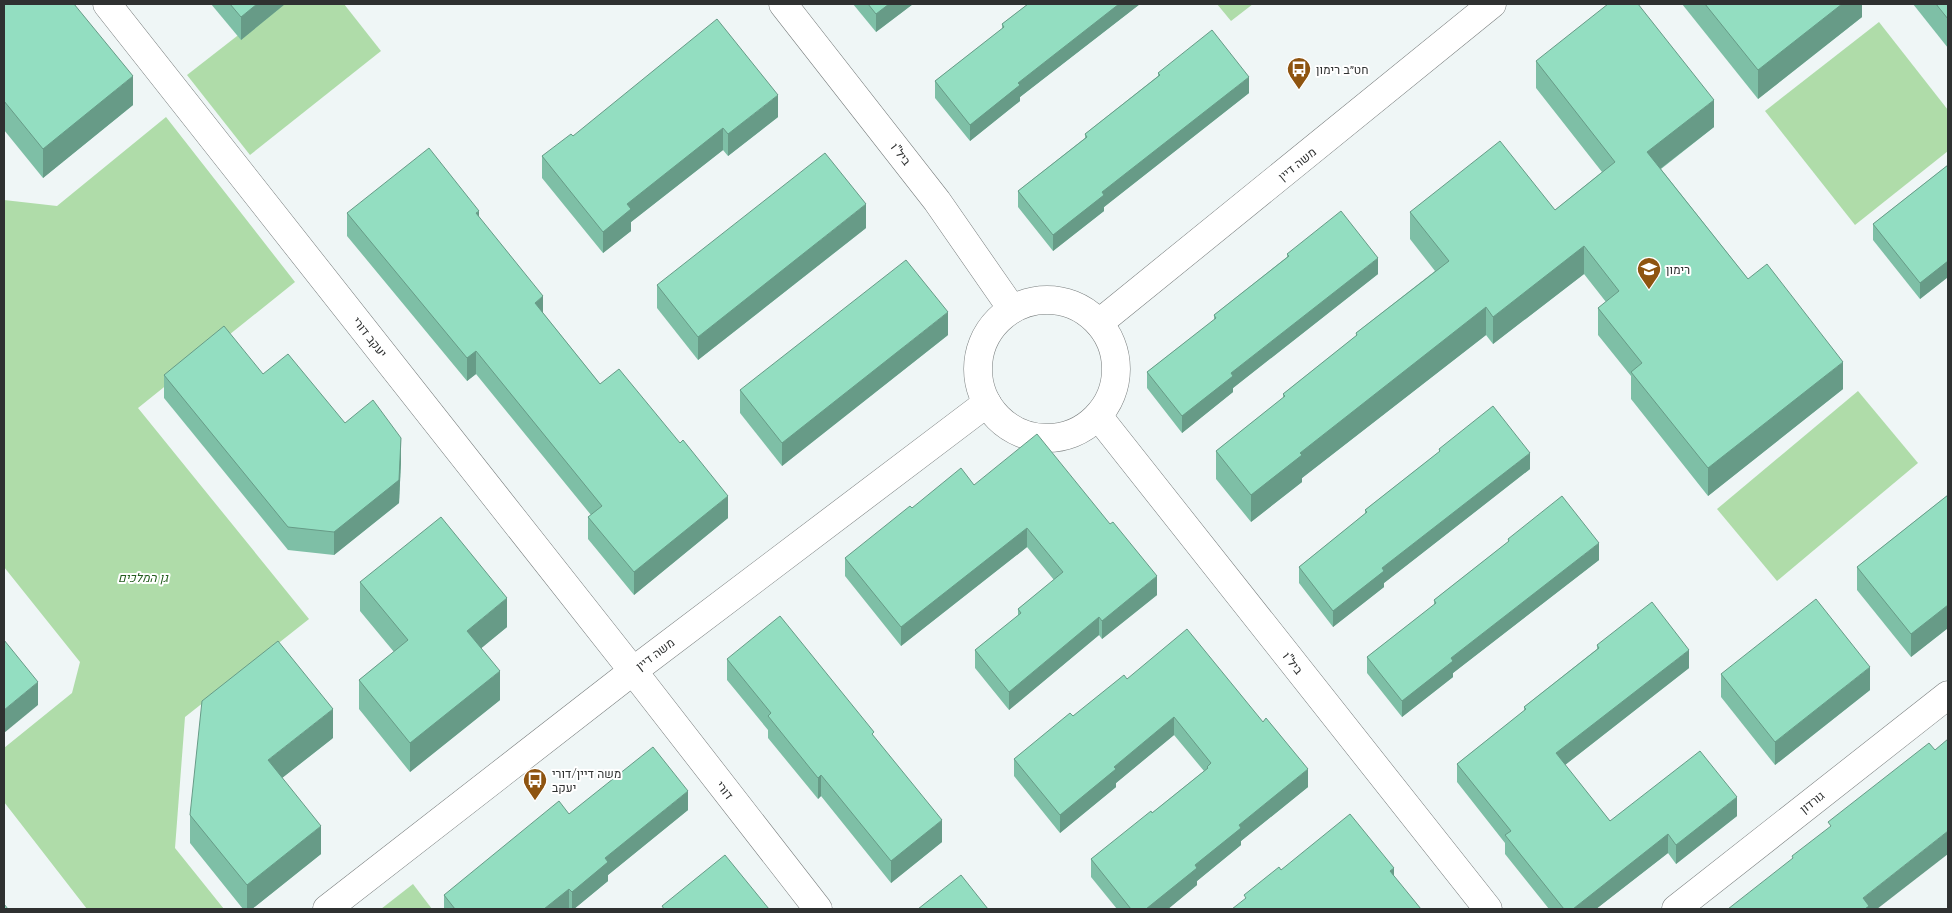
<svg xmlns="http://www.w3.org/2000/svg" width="1952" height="913" viewBox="0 0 1952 913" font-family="'Libre Baskerville',Heebo,serif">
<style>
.green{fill:#afdca9}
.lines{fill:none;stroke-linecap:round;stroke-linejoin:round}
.minor-casing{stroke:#797e7e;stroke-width:29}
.minor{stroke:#fff;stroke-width:28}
.wall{fill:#7ebfa6}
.shaded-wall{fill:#679b87}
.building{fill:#93dec1;stroke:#679b87}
.labels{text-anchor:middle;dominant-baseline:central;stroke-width:4;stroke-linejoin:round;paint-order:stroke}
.poi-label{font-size:12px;fill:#2f3131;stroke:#fff;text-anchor:start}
.street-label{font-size:12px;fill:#2f3131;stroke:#fff}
.park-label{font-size:12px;font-style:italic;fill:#225d1d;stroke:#fff}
</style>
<rect width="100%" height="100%" fill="#eff6f6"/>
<g class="green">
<polygon points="278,4 344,4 381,51 250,155 187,75"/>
<polygon points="1217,4 1253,4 1231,21"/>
<polygon points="1879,22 1948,110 1948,151 1855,225 1765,111"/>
<polygon points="166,117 295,282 138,408 309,619 185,717 175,848 224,909 87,909 4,802 4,748 72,693 80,662 4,567 4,200 57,206"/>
<polygon points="1858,391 1918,463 1777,581 1717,509"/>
<polygon points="413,884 432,909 381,909"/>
</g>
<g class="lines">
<g class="minor-casing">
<g id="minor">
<polyline points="107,4 633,671 818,909"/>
<polyline points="783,4 937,201 1012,309"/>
<circle cx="1047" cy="369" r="69"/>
<polyline points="1099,323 1492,4"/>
<polyline points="1098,416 1488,909"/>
<polyline points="327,909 633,671 987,403"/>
<polyline points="1676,909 1948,695"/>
</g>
</g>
<use href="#minor" class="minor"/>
</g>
<g class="wall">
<polygon points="4,4 133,105 43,178 4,130"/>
<polygon points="211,4 285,4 241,40"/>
<polygon points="853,4 913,4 876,32"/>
<polygon points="1028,4 1140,4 1020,97 1020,101 970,141 935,98 935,81 1002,29 1002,24"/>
<polygon points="1682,4 1862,4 1862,17 1758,99"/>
<polygon points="1913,4 1948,4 1948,48"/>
<polygon points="1536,61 1714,127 1661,169 1748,279 1843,389 1708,496 1631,399 1631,376 1598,335 1598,308 1606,302 1584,274 1493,344 1486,335 1302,478 1302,482 1251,522 1216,479 1216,451 1283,398 1283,394 1356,336 1356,333 1435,271 1410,239 1410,212 1555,210 1602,172 1536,88"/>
<polygon points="1158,73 1249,93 1104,207 1104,211 1053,251 1018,207 1018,191 1085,138 1085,134 1158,76"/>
<polygon points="778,117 728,156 723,150 631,222 631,231 603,253 542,178 542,156 573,136"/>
<polygon points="1948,165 1948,277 1920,299 1873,240 1873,224"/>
<polygon points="347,213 479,218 543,313 600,384 728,518 634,595 588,539 588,517 591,515 476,374 467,381 347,236"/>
<polygon points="866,228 698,360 657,308 657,285"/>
<polygon points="1287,254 1378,274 1233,388 1233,392 1182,433 1147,388 1147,372 1214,320 1214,315 1287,257"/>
<polygon points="948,335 782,466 740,413 740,390"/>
<polygon points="263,374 345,423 401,461 399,503 334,555 288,550 164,398 164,375"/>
<polygon points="1439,449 1530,469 1384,583 1384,587 1333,627 1299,583 1299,567 1365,514 1365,510 1439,452"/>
<polygon points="974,485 1157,595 1102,639 1099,635 1009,710 975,668 975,650 1018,616 1018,609 1054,580 1027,547 901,646 845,576 845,558 912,508"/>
<polygon points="1948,495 1948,628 1911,657 1857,590 1857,567"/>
<polygon points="1508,539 1599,560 1453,673 1453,677 1402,717 1367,673 1367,657 1434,605 1434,600 1508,542"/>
<polygon points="360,582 507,627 481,648 500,700 410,772 359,709 359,680 394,652 360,611"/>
<polygon points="1597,645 1689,668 1565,765 1610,821 1737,816 1676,864 1668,853 1596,909 1549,909 1505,854 1505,843 1457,782 1457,764 1524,711 1524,707 1597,649"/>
<polygon points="727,659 874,737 942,842 891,883 821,796 818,799 768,738 768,730 727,680"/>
<polygon points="1721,674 1870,690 1775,765 1721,697"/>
<polygon points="1127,679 1308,787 1241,841 1241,845 1197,881 1197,885 1168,909 1117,909 1091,877 1091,859 1152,813 1204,771 1174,735 1116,783 1116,787 1060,833 1014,776 1014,759 1073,716"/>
<polygon points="333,738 282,778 321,854 252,909 243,909 190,843 190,815"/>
<polygon points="688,810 608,875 608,881 574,909 570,909 569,908 568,909 444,909 444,895 569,814"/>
</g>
<g class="shaded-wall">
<polygon points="257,4 285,4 241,40 241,17"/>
<polygon points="889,4 913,4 876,32 876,14"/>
<polygon points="1119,4 1140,4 1020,97 1020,101 970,141 970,125 1018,83"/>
<polygon points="1842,4 1862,4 1862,17 1758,99 1758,70"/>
<polygon points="133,76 133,105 43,178 43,149"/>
<polygon points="1249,77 1249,93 1104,207 1104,211 1053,251 1053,235 1102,192"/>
<polygon points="778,95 778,117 728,156 728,134"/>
<polygon points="1714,100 1714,127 1647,179 1647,152"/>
<polygon points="723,128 723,150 631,222 631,231 603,253 603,232 627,204"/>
<polygon points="866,204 866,228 698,360 698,337"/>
<polygon points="479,211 479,233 476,213"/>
<polygon points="1584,246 1584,274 1493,344 1493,317"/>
<polygon points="1948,252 1948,277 1920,299 1920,283"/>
<polygon points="1378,258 1378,274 1233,388 1233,392 1182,433 1182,416 1231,373"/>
<polygon points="543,296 543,318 535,303"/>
<polygon points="1486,307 1486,335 1302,478 1302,482 1251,522 1251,495 1300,453"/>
<polygon points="948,312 948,335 782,466 782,443"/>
<polygon points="476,351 476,374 467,381 467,358"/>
<polygon points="1843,362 1843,389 1708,496 1708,468"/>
<polygon points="401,438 401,461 399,503 334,555 334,532"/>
<polygon points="1530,453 1530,469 1384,583 1384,587 1333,627 1333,611 1382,568"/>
<polygon points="728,496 728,518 634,595 634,572"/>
<polygon points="1027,528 1027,547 901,646 901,627"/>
<polygon points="1599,543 1599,560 1453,673 1453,677 1402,717 1402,701 1451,658"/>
<polygon points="1157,576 1157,595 1102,639 1102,621"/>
<polygon points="507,598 507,627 467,660 467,631"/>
<polygon points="1948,605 1948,628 1911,657 1911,634"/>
<polygon points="1099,617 1099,635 1009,710 1009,692"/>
<polygon points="1689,650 1689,668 1556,772 1556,753"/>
<polygon points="1870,667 1870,690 1775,765 1775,742"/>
<polygon points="500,671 500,700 410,772 410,743"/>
<polygon points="38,682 38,705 4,733 4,710"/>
<polygon points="333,709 333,738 268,789 268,760"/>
<polygon points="1174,717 1174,735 1116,783 1116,787 1060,833 1060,815 1114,767"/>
<polygon points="1308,769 1308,787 1241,841 1241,845 1197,881 1197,885 1168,909 1146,909 1239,825"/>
<polygon points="821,775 821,796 818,799 818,778"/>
<polygon points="688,791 688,810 608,875 608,881 574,909 572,909 572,892 605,858"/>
<polygon points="1737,797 1737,816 1676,864 1676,845"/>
<polygon points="942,820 942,842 891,883 891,861"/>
<polygon points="321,826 321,854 252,909 247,909 247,885"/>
<polygon points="1948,831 1948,854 1877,909 1863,909 1863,898"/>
<polygon points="1668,834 1668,853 1596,909 1573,909"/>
<polygon points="1394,868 1394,889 1390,871"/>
<polygon points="569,889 569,908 568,909 544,909"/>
</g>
<g class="building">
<polygon points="4,4 74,4 133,76 43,149 4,101"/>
<polygon points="230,4 257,4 241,17"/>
<polygon points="868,4 889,4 876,14"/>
<polygon points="1028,4 1119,4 1018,83 1020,85 970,125 935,81 1004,27 1002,24"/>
<polygon points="1608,4 1638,4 1714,100 1647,152 1748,279 1767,264 1843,362 1708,468 1631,372 1642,363 1598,308 1619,291 1584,246 1493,317 1486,307 1300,453 1302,455 1251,495 1216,451 1285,396 1283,394 1357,335 1356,333 1449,261 1410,212 1500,141 1555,210 1615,162 1536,61"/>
<polygon points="1705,4 1842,4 1758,70"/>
<polygon points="1936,4 1948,4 1948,19"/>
<polygon points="717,19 778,95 728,134 723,128 627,204 631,209 603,232 542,156 571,134 573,136"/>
<polygon points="1212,30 1249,77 1102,192 1104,195 1053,235 1018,191 1087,137 1085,134 1160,75 1158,73"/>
<polygon points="429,148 479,211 476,213 543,296 535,303 600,384 619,369 680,443 683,440 728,496 634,572 588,517 602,506 476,351 467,358 347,213"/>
<polygon points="825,153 866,204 698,337 657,285"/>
<polygon points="1948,165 1948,261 1920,283 1873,224"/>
<polygon points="1341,211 1378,258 1231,373 1233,376 1182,416 1147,372 1216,318 1214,315 1289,256 1287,254"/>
<polygon points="906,260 948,312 782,443 740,390"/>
<polygon points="224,326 263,374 288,354 345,423 373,400 401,438 399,480 334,532 288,527 164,375"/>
<polygon points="1493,406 1530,453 1382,568 1384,571 1333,611 1299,567 1367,512 1365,510 1440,451 1439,449"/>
<polygon points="1037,434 1110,524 1113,522 1157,576 1102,621 1099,617 1009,692 975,650 1021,613 1018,609 1063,572 1027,528 901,627 845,558 910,506 912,508 961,468 974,485"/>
<polygon points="1948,495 1948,605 1911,634 1857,567"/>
<polygon points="1562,496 1599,543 1451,658 1453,661 1402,701 1367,657 1436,603 1434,600 1509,541 1508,539"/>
<polygon points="441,517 507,598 467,631 500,671 410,743 359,680 408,640 360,582"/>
<polygon points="1816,599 1870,667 1775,742 1721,674"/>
<polygon points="1652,602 1689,650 1556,753 1610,821 1700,751 1737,797 1676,845 1668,834 1573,909 1564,909 1505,835 1511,831 1457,764 1526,709 1524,707 1599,648 1597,645"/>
<polygon points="780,616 874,732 872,734 942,820 891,861 821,775 818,778 768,716 771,713 727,659"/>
<polygon points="1187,629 1263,722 1266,718 1308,769 1239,825 1241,828 1195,865 1197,868 1146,909 1131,909 1091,859 1151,811 1152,813 1208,768 1207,767 1211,763 1174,717 1114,767 1116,769 1060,815 1014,759 1070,713 1073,716 1124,675 1127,679"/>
<polygon points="4,640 38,682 4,710"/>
<polygon points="278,641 333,709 268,760 321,826 247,885 190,815 202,701"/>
<polygon points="1948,739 1948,831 1863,898 1869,906 1865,909 1728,909 1793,858 1792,856 1831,826 1828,822 1929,743 1935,750"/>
<polygon points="653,747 688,791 605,858 608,862 572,892 569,889 544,909 455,909 444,895 559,801 569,814"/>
<polygon points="1350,814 1394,868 1390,871 1421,909 1232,909 1246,898 1244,895 1279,867 1281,870"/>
<polygon points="725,855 769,909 664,909 662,906"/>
<polygon points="961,875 988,909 918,909"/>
<polygon points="4,904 8,909 4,909"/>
</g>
<defs>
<g id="bus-pin" transform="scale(1.25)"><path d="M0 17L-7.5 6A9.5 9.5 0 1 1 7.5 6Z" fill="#8e5410" stroke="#fff"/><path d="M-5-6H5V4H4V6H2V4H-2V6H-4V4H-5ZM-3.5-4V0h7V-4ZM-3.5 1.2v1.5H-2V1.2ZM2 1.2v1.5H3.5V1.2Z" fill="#fff"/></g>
<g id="school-pin" transform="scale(1.25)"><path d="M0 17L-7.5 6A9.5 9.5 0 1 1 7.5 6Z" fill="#8e5410" stroke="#fff"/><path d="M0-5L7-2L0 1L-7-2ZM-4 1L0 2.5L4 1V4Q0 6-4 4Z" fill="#fff"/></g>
</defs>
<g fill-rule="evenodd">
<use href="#bus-pin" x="1299" y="69"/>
<use href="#school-pin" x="1649" y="269"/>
<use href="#bus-pin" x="535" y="780"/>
</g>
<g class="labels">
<g class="poi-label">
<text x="1316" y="69">חט״ב רימון</text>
<text x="1666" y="269">רימון</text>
<text x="552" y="773">משה דיין/דורי<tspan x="552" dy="14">יעקב</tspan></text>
</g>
<g class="street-label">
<text transform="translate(901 154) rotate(52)">ביל"ו</text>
<text transform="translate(1297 164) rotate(-39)">משה דיין</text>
<text transform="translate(370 337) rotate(52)">יעקב דורי</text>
<text transform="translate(655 654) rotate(-37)">משה דיין</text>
<text transform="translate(1293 663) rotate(52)">ביל"ו</text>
<text transform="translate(725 790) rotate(52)">דורי</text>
<text transform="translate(1812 802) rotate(-38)">גורדון</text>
</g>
<g class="park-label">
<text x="143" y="577">גן המלכים</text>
</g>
</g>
<rect width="1952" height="913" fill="none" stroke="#2f3131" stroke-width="10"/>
</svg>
